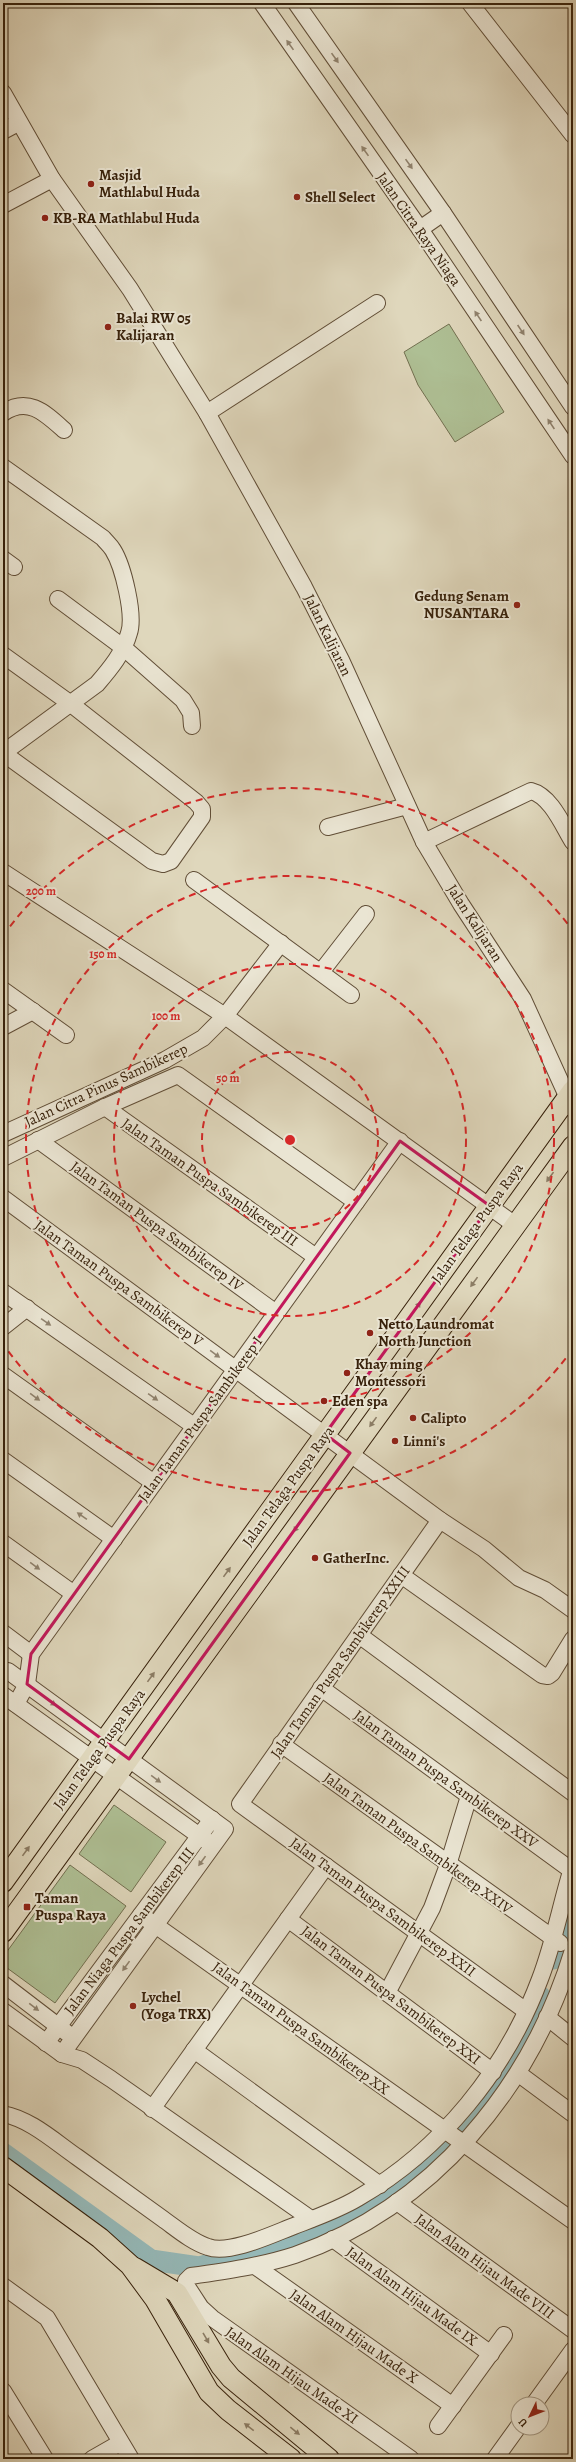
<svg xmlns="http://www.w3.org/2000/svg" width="576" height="2462" viewBox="0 0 576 2462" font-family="Alegreya,serif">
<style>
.green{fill:#aebf94;stroke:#727050}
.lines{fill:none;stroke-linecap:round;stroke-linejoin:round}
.river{stroke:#95b8b7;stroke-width:21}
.minor-casing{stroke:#614e37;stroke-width:18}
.major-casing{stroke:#37210b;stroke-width:22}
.minor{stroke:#eae5d3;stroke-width:16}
.major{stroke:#dfd7bc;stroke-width:20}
.oneway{fill:#90836f}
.oneway2{fill:#8b7c64}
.marked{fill:none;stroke:#c2185b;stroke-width:3;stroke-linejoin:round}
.ring{fill:none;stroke:#d62828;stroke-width:2;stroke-dasharray:7 5}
.poi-dot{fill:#8f2418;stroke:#eae5d3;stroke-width:1.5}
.labels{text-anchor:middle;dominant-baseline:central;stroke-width:4;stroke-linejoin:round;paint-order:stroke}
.poi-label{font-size:15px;font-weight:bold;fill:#37210b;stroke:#eae5d3;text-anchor:start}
.street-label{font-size:15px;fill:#37210b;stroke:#eae5d3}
.centre{fill:#d62828;stroke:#eae5d3;stroke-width:2}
.ring-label{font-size:12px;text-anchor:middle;font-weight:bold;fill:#d62828;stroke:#eae5d3;stroke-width:4;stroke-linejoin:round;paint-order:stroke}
</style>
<rect width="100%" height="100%" fill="#dfd7bc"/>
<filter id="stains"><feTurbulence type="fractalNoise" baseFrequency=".005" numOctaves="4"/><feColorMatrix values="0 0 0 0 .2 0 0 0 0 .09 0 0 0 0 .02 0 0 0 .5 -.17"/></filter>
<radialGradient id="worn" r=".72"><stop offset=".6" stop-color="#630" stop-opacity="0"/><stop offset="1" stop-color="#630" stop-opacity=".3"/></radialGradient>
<g class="green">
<polygon points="449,324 504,412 455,442 418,385 404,352"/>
<polygon points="114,1805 166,1842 131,1892 79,1854"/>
<polygon points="70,1865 126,1906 55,2003 3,1965 3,1957"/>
</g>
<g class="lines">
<g class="river">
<polyline points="553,1959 573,1899"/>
<polyline points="3,2153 151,2260 199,2267 310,2238 385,2196 460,2129 516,2050 540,1996"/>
</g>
<g class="minor-casing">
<g id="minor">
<polyline points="262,3 420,229 573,456"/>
<polyline points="296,3 443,213 573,407"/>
<polyline points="470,3 573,135"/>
<polyline points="3,93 52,179 130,289 207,413 304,587 341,660 424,842 461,904 523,999 573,1109"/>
<polyline points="3,131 18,123"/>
<polyline points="3,205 52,179"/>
<polyline points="420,229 443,213"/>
<path d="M3,413c25,-17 42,0 61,17"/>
<polyline points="207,413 377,303"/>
<path d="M3,467l100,71c3,4 7,7 10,12 10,16 22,65 16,83 -5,19 -19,36 -32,51l-94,69"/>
<polyline points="3,559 14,567"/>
<polyline points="58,599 124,648 183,700 191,713 192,726"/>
<polyline points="3,655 71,704 196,802 202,809 202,817 171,861 163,864 152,861 3,753"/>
<polyline points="328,827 407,806"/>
<path d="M424,842l107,-51c20,5 32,35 42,51"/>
<polyline points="3,872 225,1016 515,1225"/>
<polyline points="194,880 351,995"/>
<polyline points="321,972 366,914"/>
<polyline points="3,990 66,1035"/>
<polyline points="3,1027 33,1011"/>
<polyline points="105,1107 316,1257"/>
<polyline points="3,1134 165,1060 203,1038 225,1016 281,943"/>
<polyline points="38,1140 276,1313"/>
<polyline points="3,1158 105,1107 178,1075 356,1202"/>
<polyline points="3,1198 440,1520 484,1549 519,1578 545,1590 573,1610"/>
<polyline points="3,1292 194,1426"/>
<polyline points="3,1327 27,1308"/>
<polyline points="3,1375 154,1483"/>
<polyline points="3,1460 114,1539"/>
<polyline points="440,1520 240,1804 526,2011"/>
<polyline points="3,1543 74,1594"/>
<polyline points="401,1575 542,1675 548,1676 552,1673 573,1639"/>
<polyline points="3,1633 31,1654"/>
<polyline points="359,1635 573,1793"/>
<polyline points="8,1671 225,1829 62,2054"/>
<polyline points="321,1688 571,1870"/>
<polyline points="3,1695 208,1842"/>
<polyline points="16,1704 27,1684 31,1654 400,1141"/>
<polyline points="281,1744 560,1943"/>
<polyline points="141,1915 573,2221"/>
<polyline points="288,1919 493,2072"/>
<polyline points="3,1984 67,2033"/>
<polyline points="387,1993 432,1908 448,1865 469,1796"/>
<polyline points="3,2011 62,2054 82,2060 111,2079 311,2219"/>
<polyline points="547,2017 573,2038"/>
<polyline points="46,2043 212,1819"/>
<polyline points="194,2050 380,2185"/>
<polyline points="519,2074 573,2114"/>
<polyline points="152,2109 326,1866"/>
<path d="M3,2114c27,5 51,27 74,43 28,20 57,41 86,62 14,10 29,23 45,28 21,8 65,-13 86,-21 21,-8 44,-16 64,-28 83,-48 148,-128 182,-219 14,-36 21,-76 33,-114"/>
<polyline points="397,2202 573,2330"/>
<polyline points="333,2239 491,2354"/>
<polyline points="255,2266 453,2406"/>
<polyline points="3,2286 47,2318 131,2459"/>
<polyline points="3,2391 45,2459"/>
<polyline points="534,2404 573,2350"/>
<polyline points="438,2426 504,2335"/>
<polyline points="92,2459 120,2443"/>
<path d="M411,2459l-199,-141 -11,-10 -15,-23v-4l5,-5c35,-5 70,-10 104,-21 138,-48 236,-167 278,-305"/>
<polyline points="495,2459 518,2427"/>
</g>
</g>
<g class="major-casing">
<g id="major">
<polyline points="3,1882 573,1090"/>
<polyline points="3,1932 573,1146"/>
<polyline points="3,2167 100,2238 130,2265 155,2299 209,2392 228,2410 291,2459"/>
<polyline points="135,2268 177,2293 221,2366 231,2378 329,2459"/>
</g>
</g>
<use href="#minor" class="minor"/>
<use href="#major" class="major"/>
</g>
<defs><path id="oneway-solid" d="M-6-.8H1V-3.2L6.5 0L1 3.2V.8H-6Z"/></defs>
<g class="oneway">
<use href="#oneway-solid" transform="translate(290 45) rotate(-125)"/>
<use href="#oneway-solid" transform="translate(335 58) rotate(55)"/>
<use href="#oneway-solid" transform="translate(365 151) rotate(-125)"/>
<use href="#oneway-solid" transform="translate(409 164) rotate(55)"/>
<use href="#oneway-solid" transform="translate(478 316) rotate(-124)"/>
<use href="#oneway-solid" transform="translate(521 330) rotate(56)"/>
<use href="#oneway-solid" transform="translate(551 424) rotate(-124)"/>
<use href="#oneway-solid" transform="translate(46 1322) rotate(35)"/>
<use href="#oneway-solid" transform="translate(215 1354) rotate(36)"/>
<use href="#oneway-solid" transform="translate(35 1397) rotate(36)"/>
<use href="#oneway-solid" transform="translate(153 1397) rotate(35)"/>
<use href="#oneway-solid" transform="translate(82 1516) rotate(-145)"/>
<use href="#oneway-solid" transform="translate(35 1566) rotate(36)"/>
<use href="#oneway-solid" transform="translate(51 1702) rotate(36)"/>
<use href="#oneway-solid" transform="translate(156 1779) rotate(36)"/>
<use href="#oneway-solid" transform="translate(202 1861) rotate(126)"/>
<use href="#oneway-solid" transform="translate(126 1966) rotate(126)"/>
<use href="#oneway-solid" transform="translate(34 2007) rotate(37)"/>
</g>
<g class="oneway2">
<use href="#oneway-solid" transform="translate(550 1177) rotate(126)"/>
<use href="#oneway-solid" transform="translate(474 1282) rotate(126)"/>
<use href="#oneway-solid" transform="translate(417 1307) rotate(-54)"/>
<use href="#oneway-solid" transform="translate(373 1422) rotate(126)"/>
<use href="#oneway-solid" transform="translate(297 1527) rotate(126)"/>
<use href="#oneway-solid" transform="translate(227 1572) rotate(-54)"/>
<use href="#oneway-solid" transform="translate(151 1677) rotate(-54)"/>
<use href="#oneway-solid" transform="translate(26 1851) rotate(-54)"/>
<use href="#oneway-solid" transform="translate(206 2338) rotate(60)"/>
<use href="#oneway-solid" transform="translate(249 2427) rotate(-142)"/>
<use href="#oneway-solid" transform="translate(295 2431) rotate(39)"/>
</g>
<path class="marked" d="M400,1141l90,65 -165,228 25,19 -221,306 -102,-75 4,-30z"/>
<g class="ring">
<circle cx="290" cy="1140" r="88"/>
<circle cx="290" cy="1140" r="176"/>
<circle cx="290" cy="1140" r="264"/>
<path d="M573 1349A352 352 0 0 1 3 1344M3 936A352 352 0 0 1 573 931"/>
</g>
<g class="poi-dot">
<circle cx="91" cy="184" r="4"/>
<circle cx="297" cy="197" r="4"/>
<circle cx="45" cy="218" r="4"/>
<circle cx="108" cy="327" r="4"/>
<circle cx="517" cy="605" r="4"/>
<circle cx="370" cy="1333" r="4"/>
<circle cx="347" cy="1373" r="4"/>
<circle cx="324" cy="1401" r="4"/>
<circle cx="413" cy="1418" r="4"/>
<circle cx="395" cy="1441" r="4"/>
<circle cx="315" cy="1558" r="4"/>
<rect x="23" y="1903" width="8" height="8" rx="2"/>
<circle cx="133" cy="2006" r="4"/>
</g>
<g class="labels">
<g class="poi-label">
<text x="99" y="175">Masjid<tspan x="99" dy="17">Mathlabul Huda</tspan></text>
<text x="305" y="197">Shell Select</text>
<text x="53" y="218">KB-RA Mathlabul Huda</text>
<text x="116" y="318">Balai RW 05<tspan x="116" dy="17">Kalijaran</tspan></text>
<text x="509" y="596" text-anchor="end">Gedung Senam<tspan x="509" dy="17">NUSANTARA</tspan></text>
<text x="378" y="1324">Netto Laundromat<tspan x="378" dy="17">North Junction</tspan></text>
<text x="355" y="1364">Khay ming<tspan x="355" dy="17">Montessori</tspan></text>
<text x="332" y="1401">Eden spa</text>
<text x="421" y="1418">Calipto</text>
<text x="403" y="1441">Linni's</text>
<text x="323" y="1558">GatherInc.</text>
<text x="35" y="1898">Taman<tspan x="35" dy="17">Puspa Raya</tspan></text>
<text x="141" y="1997">Lychel<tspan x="141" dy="17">(Yoga TRX)</tspan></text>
</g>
<g class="street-label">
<text transform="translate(419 229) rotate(55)">Jalan Citra Raya Niaga</text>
<text transform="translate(328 635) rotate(64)">Jalan Kalijaran</text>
<text transform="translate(475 923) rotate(57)">Jalan Kalijaran</text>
<text transform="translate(106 1085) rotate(-25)">Jalan Citra Pinus Sambikerep</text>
<text transform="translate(210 1182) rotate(35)">Jalan Taman Puspa Sambikerep III</text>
<text transform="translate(477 1223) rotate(-54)">Jalan Telaga Puspa Raya</text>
<text transform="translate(157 1226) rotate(36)">Jalan Taman Puspa Sambikerep IV</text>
<text transform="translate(119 1283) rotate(36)">Jalan Taman Puspa Sambikerep V</text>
<text transform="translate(200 1419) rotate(-54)">Jalan Taman Puspa Sambikerep I</text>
<text transform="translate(288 1486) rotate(-54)">Jalan Telaga Puspa Raya</text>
<text transform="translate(340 1662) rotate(-55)">Jalan Taman Puspa Sambikerep XXIII</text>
<text transform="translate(99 1749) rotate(-54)">Jalan Telaga Puspa Raya</text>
<text transform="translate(446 1779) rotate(36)">Jalan Taman Puspa Sambikerep XXV</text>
<text transform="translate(418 1843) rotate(36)">Jalan Taman Puspa Sambikerep XXIV</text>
<text transform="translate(383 1907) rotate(36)">Jalan Taman Puspa Sambikerep XXII</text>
<text transform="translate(129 1931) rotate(-53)">Jalan Niaga Puspa Sambikerep III</text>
<text transform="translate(391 1995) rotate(37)">Jalan Taman Puspa Sambikerep XXI</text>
<text transform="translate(301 2028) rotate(36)">Jalan Taman Puspa Sambikerep XX</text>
<text transform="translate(485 2266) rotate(36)">Jalan Alam Hijau Made VIII</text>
<text transform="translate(412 2296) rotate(36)">Jalan Alam Hijau Made IX</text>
<text transform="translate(354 2336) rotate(35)">Jalan Alam Hijau Made X</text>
<text transform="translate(292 2375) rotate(35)">Jalan Alam Hijau Made XI</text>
</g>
</g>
<circle cx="290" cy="1140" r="6" class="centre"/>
<g class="ring-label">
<text x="41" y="895">200 m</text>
<text x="103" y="958">150 m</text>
<text x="166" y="1020">100 m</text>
<text x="228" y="1082">50 m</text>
</g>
<rect width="576" height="2462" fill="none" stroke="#dfd7bc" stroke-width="16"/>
<rect x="4" y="4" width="568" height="2454" fill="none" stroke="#37210b" stroke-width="2"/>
<rect x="8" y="8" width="560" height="2446" fill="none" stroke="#37210b"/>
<g transform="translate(530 2416) rotate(227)"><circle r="19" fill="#eae5d3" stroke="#a29783"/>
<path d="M0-3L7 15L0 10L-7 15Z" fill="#8f2418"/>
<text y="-6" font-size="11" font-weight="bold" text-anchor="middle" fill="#37210b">U</text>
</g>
<rect width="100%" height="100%" filter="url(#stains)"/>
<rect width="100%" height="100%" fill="url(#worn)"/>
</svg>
